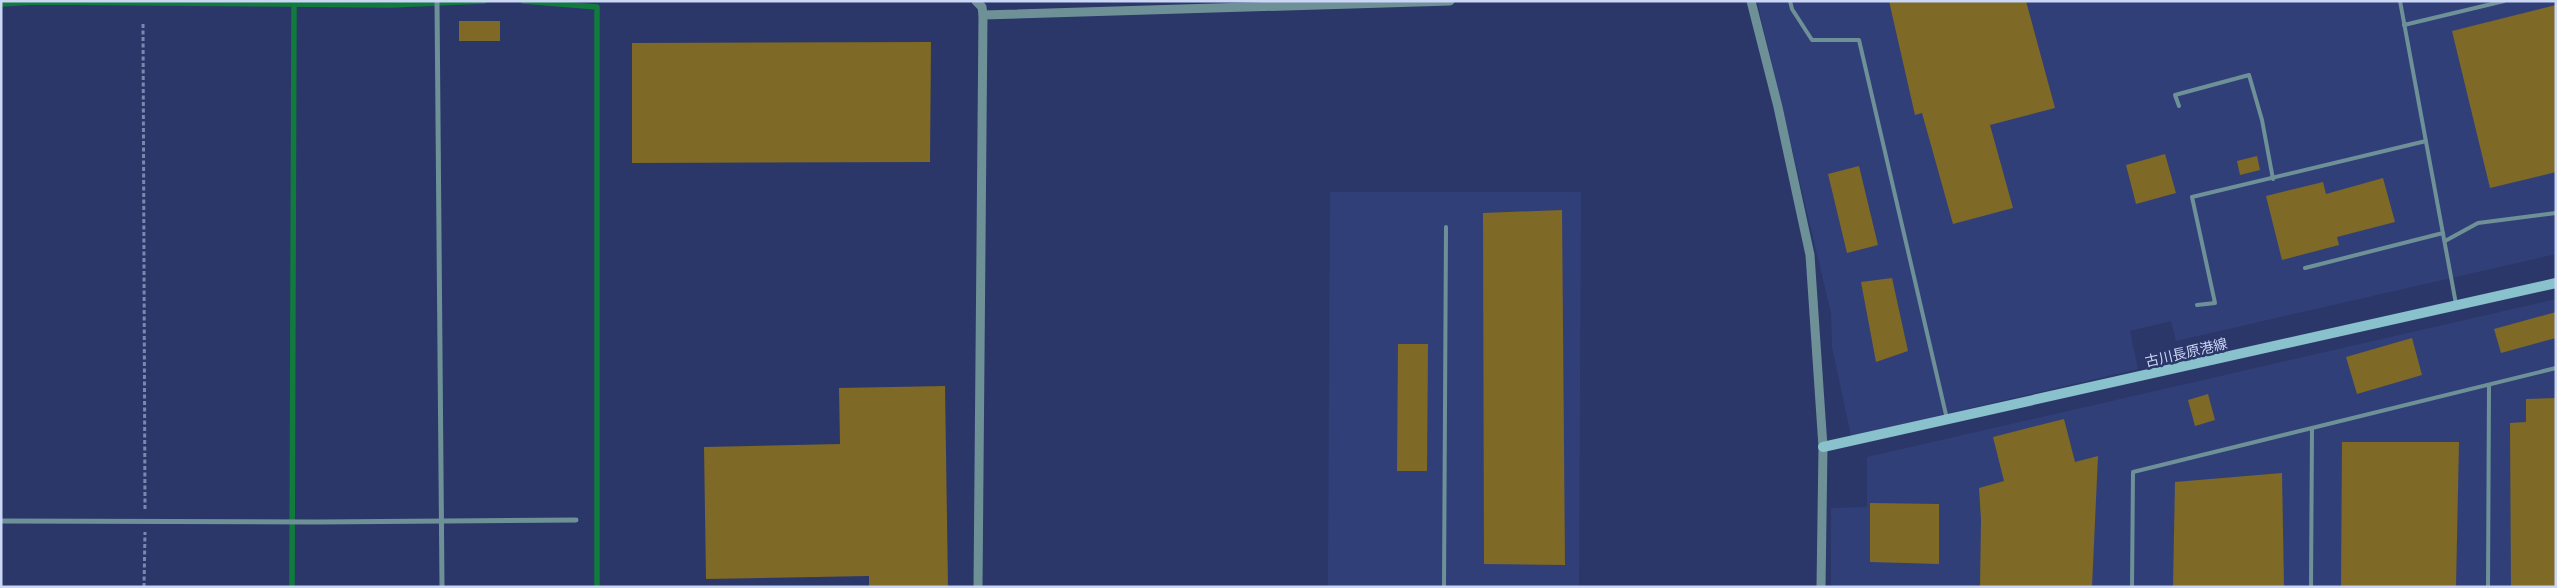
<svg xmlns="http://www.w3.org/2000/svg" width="2557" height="588" viewBox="0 0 2557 588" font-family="'Noto Serif','Noto Sans JP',serif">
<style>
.built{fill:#313f78}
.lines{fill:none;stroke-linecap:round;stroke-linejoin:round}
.stream{stroke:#117a3d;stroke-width:5.5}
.building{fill:#7e6927}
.path{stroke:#7c87af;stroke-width:3;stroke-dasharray:4 2.5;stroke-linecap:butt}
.service{stroke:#6e9198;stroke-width:4}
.minor{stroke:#6e9198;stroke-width:5}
.tertiary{stroke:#6e9198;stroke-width:9}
.secondary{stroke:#89c1cc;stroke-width:10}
.labels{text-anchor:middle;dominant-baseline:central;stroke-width:5;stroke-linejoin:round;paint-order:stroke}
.street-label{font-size:14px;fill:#ccd6f5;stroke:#2b3769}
</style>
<rect width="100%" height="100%" fill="#2b3769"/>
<g class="built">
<polygon points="1757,1 2556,1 2556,254 2176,341 2171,321 2130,331 2138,369 1851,436 1832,347 1831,313"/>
<polygon points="1330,192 1581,192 1579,587 1328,587"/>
<polygon points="2556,299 2556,587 1831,587 1831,508 1867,507 1867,457"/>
</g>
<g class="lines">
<g class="stream">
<polyline points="523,1 597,7 597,587"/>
<polyline points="1,4 35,2 391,5 484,1"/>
<polyline points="292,587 294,3"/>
</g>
</g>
<g class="building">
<polygon points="1889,1 2026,1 2055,108 1990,125 2013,208 1953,224 1922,113 1915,115"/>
<polygon points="2556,5 2556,172 2490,188 2452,31"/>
<rect x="459" y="21" width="41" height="20"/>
<polygon points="931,42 930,162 632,163 632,43"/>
<polygon points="2165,154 2176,193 2136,204 2126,165"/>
<polygon points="2257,156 2260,170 2240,175 2237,161"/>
<polygon points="1859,166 1878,245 1847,253 1828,174"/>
<polygon points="2383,178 2395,222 2337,237 2339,245 2282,260 2266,196 2323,182 2326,194"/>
<polygon points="1562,210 1565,565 1484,564 1483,213"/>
<polygon points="1892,278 1908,351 1876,362 1861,282"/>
<polygon points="2556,312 2556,338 2501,353 2494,329"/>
<polygon points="2412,338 2422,375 2357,394 2346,357"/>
<polygon points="1398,344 1428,344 1427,471 1397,471"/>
<polygon points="945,386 948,587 869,587 869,576 706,579 704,447 840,444 839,388"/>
<polygon points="2208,394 2215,420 2195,426 2188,400"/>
<polygon points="2556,398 2556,587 2511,587 2510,423 2526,422 2526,399"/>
<polygon points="2064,419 2075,462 2098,456 2092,587 1980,587 1981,520 1979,488 2004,481 1993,437"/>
<polygon points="2342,442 2459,442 2456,587 2341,587"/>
<polygon points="2282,473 2284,587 2173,587 2175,482"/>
<polygon points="1870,503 1939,504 1939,564 1870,562"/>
</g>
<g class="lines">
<g class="path">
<polyline points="143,24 145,511"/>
<polyline points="144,587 145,532"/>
</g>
<g class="service">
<polyline points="1790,1 1792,9 1812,40 1859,40 1947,419"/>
<polyline points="2400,1 2456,304"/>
<polyline points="2404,25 2504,1"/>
<polyline points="2179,106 2175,95 2249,75 2262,120 2273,179"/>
<polyline points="2445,241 2478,223 2556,213"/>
<polyline points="2305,268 2443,233"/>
<polyline points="2197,305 2215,303 2192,197 2426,141"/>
<polyline points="1444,587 1446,227"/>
<polyline points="2132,587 2133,472 2556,368"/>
<polyline points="2311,587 2312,428"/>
<polyline points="2488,587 2489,385"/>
</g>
<g class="minor">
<polyline points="437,1 442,587"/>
<polyline points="1,521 317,522 576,520"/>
</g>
<g class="tertiary">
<polyline points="976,1 982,7 983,15 978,587"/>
<polyline points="1751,1 1778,107 1810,255 1823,447 1821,587"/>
<polyline points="983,15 1450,1"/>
</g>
<polyline class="secondary" points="1823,447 2556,283"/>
</g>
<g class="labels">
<g class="street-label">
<text transform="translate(2186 352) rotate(-13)">古川長原港線</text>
</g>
</g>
<rect width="2557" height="588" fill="none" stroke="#ccd6f5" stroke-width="5"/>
</svg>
